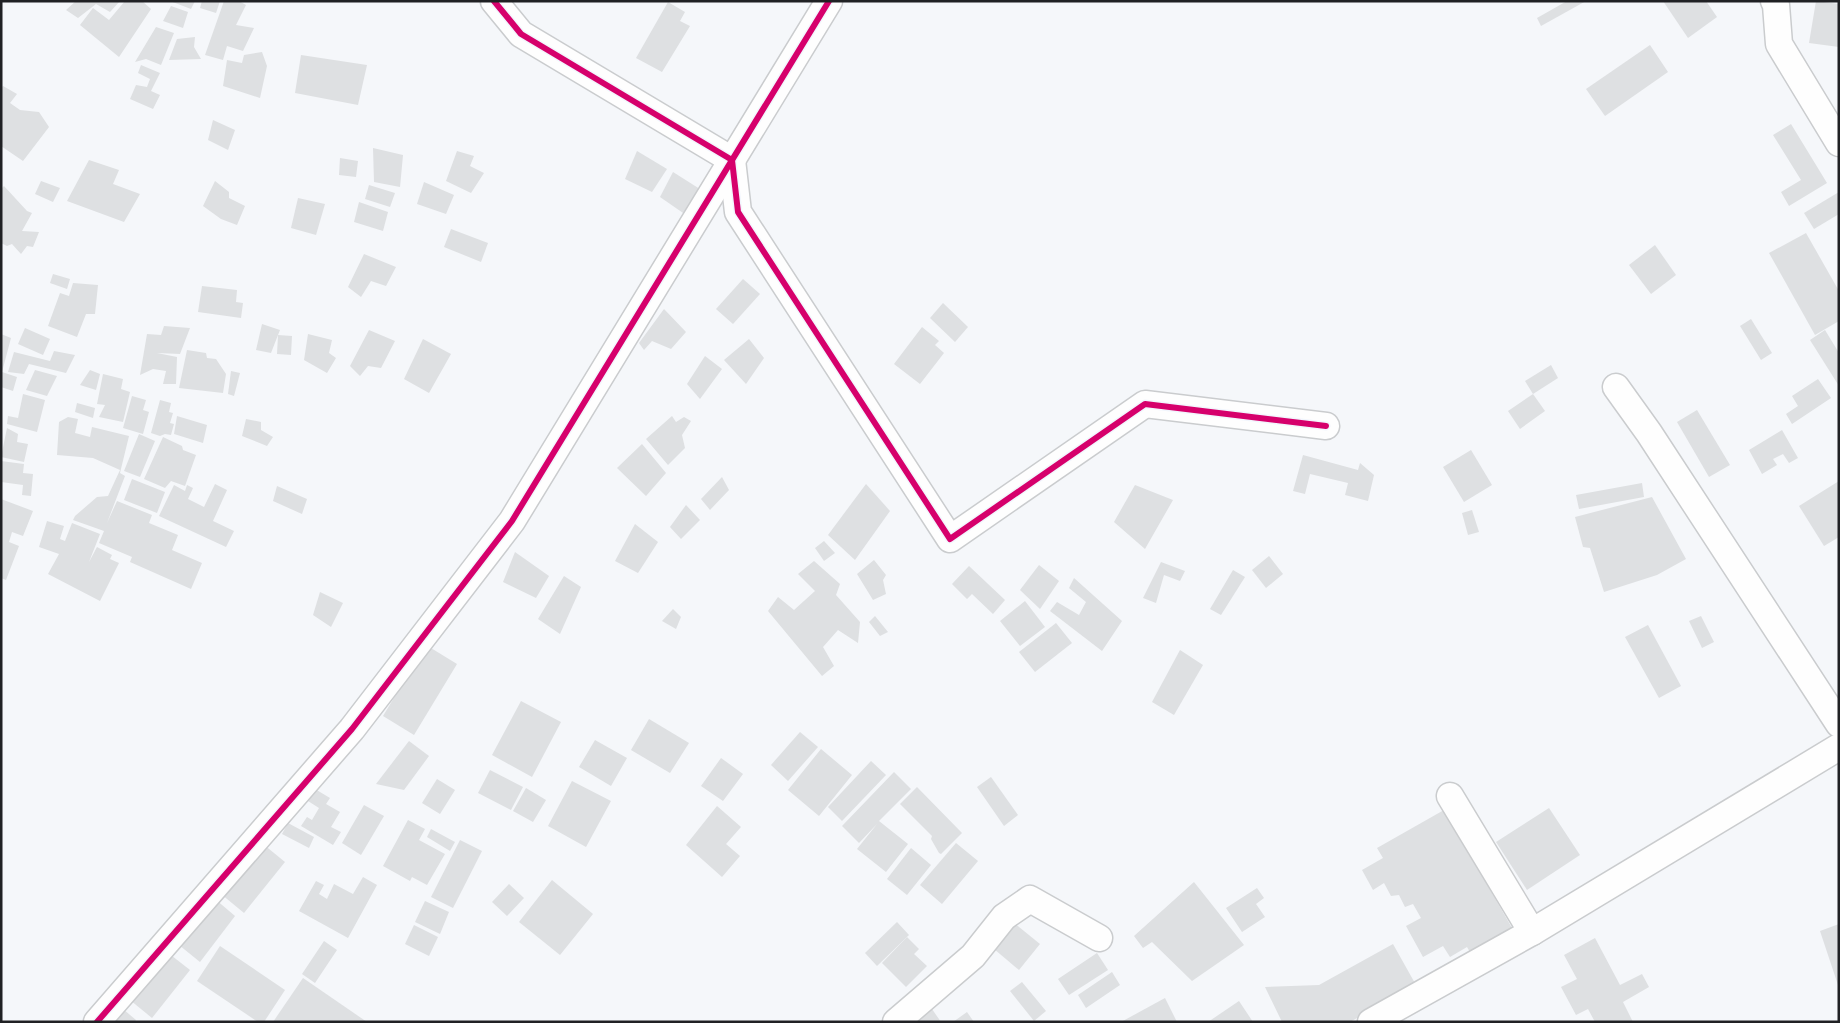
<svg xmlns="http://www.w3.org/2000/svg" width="1840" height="1023" viewBox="0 0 1840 1023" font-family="'Noto Sans',sans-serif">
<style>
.building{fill:#dee0e2}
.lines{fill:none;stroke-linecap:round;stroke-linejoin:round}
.street-casing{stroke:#caccce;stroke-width:29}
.street{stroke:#fefefe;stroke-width:26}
.cycleway-casing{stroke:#f2f6fd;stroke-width:9}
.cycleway{stroke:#d6006c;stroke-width:6}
</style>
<rect width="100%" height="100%" fill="#f5f7fa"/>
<g class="building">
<polygon points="76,1 120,1 110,12 96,4 78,18 66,10"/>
<polygon points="125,1 142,1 151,9 119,57 80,25 93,8 109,20"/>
<polygon points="170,1 195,1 191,9"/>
<polygon points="202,1 220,1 216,13 200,8"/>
<polygon points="224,1 239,1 246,5 236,25 254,28 243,51 227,46 223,60 205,55"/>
<polygon points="1567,1 1586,1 1541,26 1537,18"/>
<polygon points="1663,1 1706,1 1717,17 1688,38"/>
<polygon points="1816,1 1839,4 1839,47 1809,43"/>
<polygon points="668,2 685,12 680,21 690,26 662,72 636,58"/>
<polygon points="171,6 188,12 183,28 163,21"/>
<polygon points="156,27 174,33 161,65 146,59 135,62"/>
<polygon points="195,37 194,47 201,59 169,60 177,39"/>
<polygon points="1650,45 1668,72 1605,116 1586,89"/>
<polygon points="262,52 267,66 260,98 223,86 227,60 242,63 244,55"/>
<polygon points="301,55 367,65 358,105 295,93"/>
<polygon points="141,65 160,73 151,91 160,95 153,109 130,99 136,85 147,87 150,79 138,73"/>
<polygon points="3,86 17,94 10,103 20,110 39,112 49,127 23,161 1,146 1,88"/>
<polygon points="213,120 235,130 228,150 208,140"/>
<polygon points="1791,124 1827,183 1789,206 1781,192 1801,180 1773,135"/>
<polygon points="373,148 403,155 400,187 374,182"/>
<polygon points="457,151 474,156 470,166 484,173 471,193 446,181"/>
<polygon points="637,151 667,169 652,192 625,179"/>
<polygon points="340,158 358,161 356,177 339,175"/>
<polygon points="89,160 119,170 113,184 140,194 124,222 67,201"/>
<polygon points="673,172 703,191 686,215 660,197"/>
<polygon points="41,181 60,188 53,202 35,194"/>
<polygon points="215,181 229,192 229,198 245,206 237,225 221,219 203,206"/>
<polygon points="424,182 454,195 446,214 417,204"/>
<polygon points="369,185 395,193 390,207 365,199"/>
<polygon points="4,186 27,211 32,213 22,231 39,232 33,247 27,246 21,254 12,244 7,246 1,243 1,189"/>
<polygon points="1839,192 1839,214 1814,229 1804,213"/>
<polygon points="298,198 325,204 316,235 291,228"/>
<polygon points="359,202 388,212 383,231 354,222"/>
<polygon points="451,229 488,243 481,262 444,247"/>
<polygon points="1806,233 1839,291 1839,321 1815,335 1769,253"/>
<polygon points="1655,245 1676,275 1651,294 1629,265"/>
<polygon points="364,254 396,267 386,286 371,281 361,297 348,287"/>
<polygon points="53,274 70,279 67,289 50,283"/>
<polygon points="743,279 760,294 733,324 716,309"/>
<polygon points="73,283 98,285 95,314 86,314 77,337 48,326 60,293 69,296"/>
<polygon points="202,286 237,290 236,302 243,303 241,318 198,312"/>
<polygon points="943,303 968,327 955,342 930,318"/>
<polygon points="664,309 686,332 671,349 652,341 644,350 639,343"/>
<polygon points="1751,319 1772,353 1761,360 1740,326"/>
<polygon points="262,324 280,330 278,335 292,336 291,355 277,354 278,335 271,353 256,350"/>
<polygon points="164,326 190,328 180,354 157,353 177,357 176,384 163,384 166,371 153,369 140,375 147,334 161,335"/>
<polygon points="922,327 939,341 935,345 944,353 920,384 894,364"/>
<polygon points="25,328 50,339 43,355 18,344"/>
<polygon points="369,330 395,341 381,368 368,366 360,376 350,366"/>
<polygon points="1825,330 1839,353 1839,386 1810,340"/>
<polygon points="1,334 11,338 2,372 17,377 13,391 1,387"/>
<polygon points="308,334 332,340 329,353 336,358 327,373 304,360"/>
<polygon points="423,339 451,354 429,393 404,379"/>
<polygon points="749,339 764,358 746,384 724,360"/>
<polygon points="187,350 206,353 207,358 216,359 226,374 223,393 179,388"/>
<polygon points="54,351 75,355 66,373 29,364 24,374 8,372 14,352 50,361"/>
<polygon points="705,356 722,369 700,399 687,384"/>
<polygon points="1551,365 1558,378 1533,394 1525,381"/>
<polygon points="35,370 57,376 47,396 26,390"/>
<polygon points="90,370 100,374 96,390 80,385"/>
<polygon points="231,371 240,373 234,396 228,394"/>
<polygon points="103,374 123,379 121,389 130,392 123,422 99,417 105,405 97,404"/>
<polygon points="1818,379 1831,398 1792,424 1786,414 1798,406 1792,396"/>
<polygon points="23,394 45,400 37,432 7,424 8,416 18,418"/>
<polygon points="1533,394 1545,411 1520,429 1508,411"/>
<polygon points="132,396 146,400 143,410 149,412 143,434 123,428"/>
<polygon points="160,400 171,403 169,412 173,413 170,423 174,424 171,435 165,434 160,436 151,433"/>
<polygon points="77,403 95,408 93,418 75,412"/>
<polygon points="1697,410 1730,465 1709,477 1677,422"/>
<polygon points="177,416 207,425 203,443 174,434"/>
<polygon points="672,416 676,422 684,417 691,421 682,435 685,448 668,465 646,439"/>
<polygon points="68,417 78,419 75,433 90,437 92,427 129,436 120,473 125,476 107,523 117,501 152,515 149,523 178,535 172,550 202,563 191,589 130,562 132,557 99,543 104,531 73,520 75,516 97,497 108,496 120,470 93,458 57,455 59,422"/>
<polygon points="246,419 261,422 261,430 273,437 267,446 242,436"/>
<polygon points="7,428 18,434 17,442 28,444 24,462 1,457"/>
<polygon points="1782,430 1798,458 1789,463 1783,454 1773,459 1777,465 1762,474 1749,450"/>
<polygon points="139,434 155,441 140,477 124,471"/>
<polygon points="163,437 182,446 183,450 196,455 185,486 171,481 165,488 144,479"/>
<polygon points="642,444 666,473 646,496 617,468"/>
<polygon points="1471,450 1492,485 1464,502 1443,467"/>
<polygon points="1303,455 1358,470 1360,463 1374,475 1368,501 1345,495 1348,483 1310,474 1305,494 1293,491"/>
<polygon points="1,461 24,464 23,473 33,474 31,496 22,495 23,485 1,482"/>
<polygon points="722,477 729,490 710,510 701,499"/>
<polygon points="132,479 165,492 157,513 124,500"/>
<polygon points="1839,481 1839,537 1824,546 1799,506"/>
<polygon points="1642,483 1644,497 1579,509 1576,495"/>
<polygon points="215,484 227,490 213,521 234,531 226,547 159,516 174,485 185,491 187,485 193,488 188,499 204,507"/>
<polygon points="866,484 890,511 855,560 828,535"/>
<polygon points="1135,485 1173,500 1145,549 1114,522"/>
<polygon points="277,486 307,499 302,514 273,501"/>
<polygon points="1652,497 1686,559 1657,575 1604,592 1590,548 1583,547 1575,517"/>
<polygon points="1,499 33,511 23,536 12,532 9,542 19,546 6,580 1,578"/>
<polygon points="686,505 700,520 681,539 670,527"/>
<polygon points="1472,510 1479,532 1468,535 1462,513"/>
<polygon points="47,521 64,526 60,539 65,541 72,523 100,534 89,562 97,547 112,555 110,559 119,563 100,601 48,574 59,554 39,547"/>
<polygon points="635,524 658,542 638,573 615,561"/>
<polygon points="824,541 835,553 824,561 815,548"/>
<polygon points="515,552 549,576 536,598 503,582"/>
<polygon points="1269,556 1283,574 1266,588 1252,570"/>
<polygon points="874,560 886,575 883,580 886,594 873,600 857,574"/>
<polygon points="814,561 840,584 836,595 860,622 858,643 838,630 823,647 834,666 822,676 768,611 778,597 794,610 815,591 798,574"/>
<polygon points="1161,562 1185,571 1180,581 1164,575 1156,603 1143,598"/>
<polygon points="1039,565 1059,581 1040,609 1020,590"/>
<polygon points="969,566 1005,600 993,614 972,594 967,599 952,584"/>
<polygon points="1233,570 1245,577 1221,615 1210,609"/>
<polygon points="564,576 581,587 560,634 538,619"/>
<polygon points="1074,578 1122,621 1102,651 1050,611 1057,602 1079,615 1086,602 1069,588"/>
<polygon points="320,592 343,603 331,627 313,615"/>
<polygon points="1025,601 1045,627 1020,646 1000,621"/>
<polygon points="673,609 681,617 676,629 662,621"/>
<polygon points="875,616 888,632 880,636 869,622"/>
<polygon points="1701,616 1714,642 1702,648 1689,621"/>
<polygon points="1056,623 1072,643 1035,672 1019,652"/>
<polygon points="1648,625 1681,686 1659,698 1625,637"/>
<polygon points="426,645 457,664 414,735 383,716"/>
<polygon points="1180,650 1203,665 1174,715 1152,702"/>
<polygon points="521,701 561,722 532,777 492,755"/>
<polygon points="649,719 689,743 670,773 631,750"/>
<polygon points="800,732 818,747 788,781 771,765"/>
<polygon points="595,740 627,758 611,786 579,767"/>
<polygon points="409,741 429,756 404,790 376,784"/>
<polygon points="821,749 852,775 819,816 788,790"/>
<polygon points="721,758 743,774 723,801 701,786"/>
<polygon points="871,761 886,775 842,821 828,807"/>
<polygon points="490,770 523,787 511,810 478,793"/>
<polygon points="894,772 911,789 879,821 908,844 886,872 857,849 877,824 859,843 842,826"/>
<polygon points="991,777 1018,815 1004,826 977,787"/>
<polygon points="437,779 455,790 440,814 422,803"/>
<polygon points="572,781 611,801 586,847 548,826"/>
<polygon points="917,787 962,833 941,854 939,853 931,839 932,836 900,804"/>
<polygon points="526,788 546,800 533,822 513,811"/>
<polygon points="315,789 330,798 326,804 340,812 331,827 341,832 333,845 301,826 307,817 312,820 319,808 308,801"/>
<polygon points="364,805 384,816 361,855 342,843"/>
<polygon points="717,806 741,827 726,844 740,856 722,877 686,845"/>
<polygon points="1549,808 1580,855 1527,890 1496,842"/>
<polygon points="1444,810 1516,935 1474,959 1467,947 1450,957 1443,946 1423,957 1406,926 1421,918 1413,904 1405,907 1399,895 1391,896 1384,883 1373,890 1362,870 1383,858 1377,848"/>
<polygon points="408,820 425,829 419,840 445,854 427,885 412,877 410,881 383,866"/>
<polygon points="288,823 314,837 309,848 282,834"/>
<polygon points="431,829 455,842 450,851 427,837"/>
<polygon points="460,840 482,851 453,908 431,897"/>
<polygon points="956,843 978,861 942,904 920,885"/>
<polygon points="263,844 285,862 244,913 221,894"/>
<polygon points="911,848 931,865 907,895 887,879"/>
<polygon points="363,877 377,885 348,938 299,911 316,881 324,885 319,894 327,899 334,884 353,894"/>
<polygon points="552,880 593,914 560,955 519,922"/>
<polygon points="1194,882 1244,945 1192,981 1152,942 1143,948 1134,936"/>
<polygon points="509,884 524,898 507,916 492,902"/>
<polygon points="1257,888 1264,898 1256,904 1265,917 1242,932 1226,908"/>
<polygon points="215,899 235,916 200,962 179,945"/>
<polygon points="425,901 449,912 440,934 415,922"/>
<polygon points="897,922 909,935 877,966 865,953"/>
<polygon points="1014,923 1040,944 1019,970 994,949"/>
<polygon points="1839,924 1839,985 1838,985 1820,931"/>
<polygon points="414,925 438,937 429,956 405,944"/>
<polygon points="907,937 919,949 914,954 927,966 906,987 882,963"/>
<polygon points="1595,938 1620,985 1642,974 1649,987 1623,1002 1633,1022 1595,1022 1588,1009 1576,1015 1561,987 1577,979 1564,955"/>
<polygon points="324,941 337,950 315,983 302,974"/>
<polygon points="1393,944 1416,985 1350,1022 1282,1022 1265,987 1319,985"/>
<polygon points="220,946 285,990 264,1022 258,1022 197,981"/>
<polygon points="167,952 190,970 152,1018 130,1000"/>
<polygon points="1097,953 1108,970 1069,995 1058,979"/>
<polygon points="1112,972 1120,985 1086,1008 1078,995"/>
<polygon points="303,978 367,1022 273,1022"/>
<polygon points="1022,982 1046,1011 1034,1021 1010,991"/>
<polygon points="1165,998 1177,1022 1121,1022"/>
<polygon points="1239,1001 1253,1022 1208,1022"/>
<polygon points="123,1009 136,1020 135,1022 113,1022"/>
<polygon points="932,1009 941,1022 915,1022"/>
<polygon points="967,1012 974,1022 953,1022"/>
</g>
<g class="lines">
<g class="street-casing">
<g id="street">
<polyline points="494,1 521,34 732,160 738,212 950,539 1145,404 1326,426"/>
<polyline points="1774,1 1776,5 1779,44 1839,143"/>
<polyline points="1616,387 1649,433 1839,724"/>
<polyline points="1450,796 1532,932"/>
<polyline points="97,1022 352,729 512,521 829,1"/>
<polyline points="896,1022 973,956 1004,917 1030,899 1099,938"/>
<polyline points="1371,1022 1532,932 1839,747"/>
</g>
</g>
<use href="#street" class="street"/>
<g class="cycleway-casing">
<g id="cycleway">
<polyline points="494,1 521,34 732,160 738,212 950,539 1145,404 1326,426"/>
<polyline points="97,1022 352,729 512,521 829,1"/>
</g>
</g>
<use href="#cycleway" class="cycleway"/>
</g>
<rect width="1840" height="1023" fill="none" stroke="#202124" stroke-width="5"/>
</svg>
